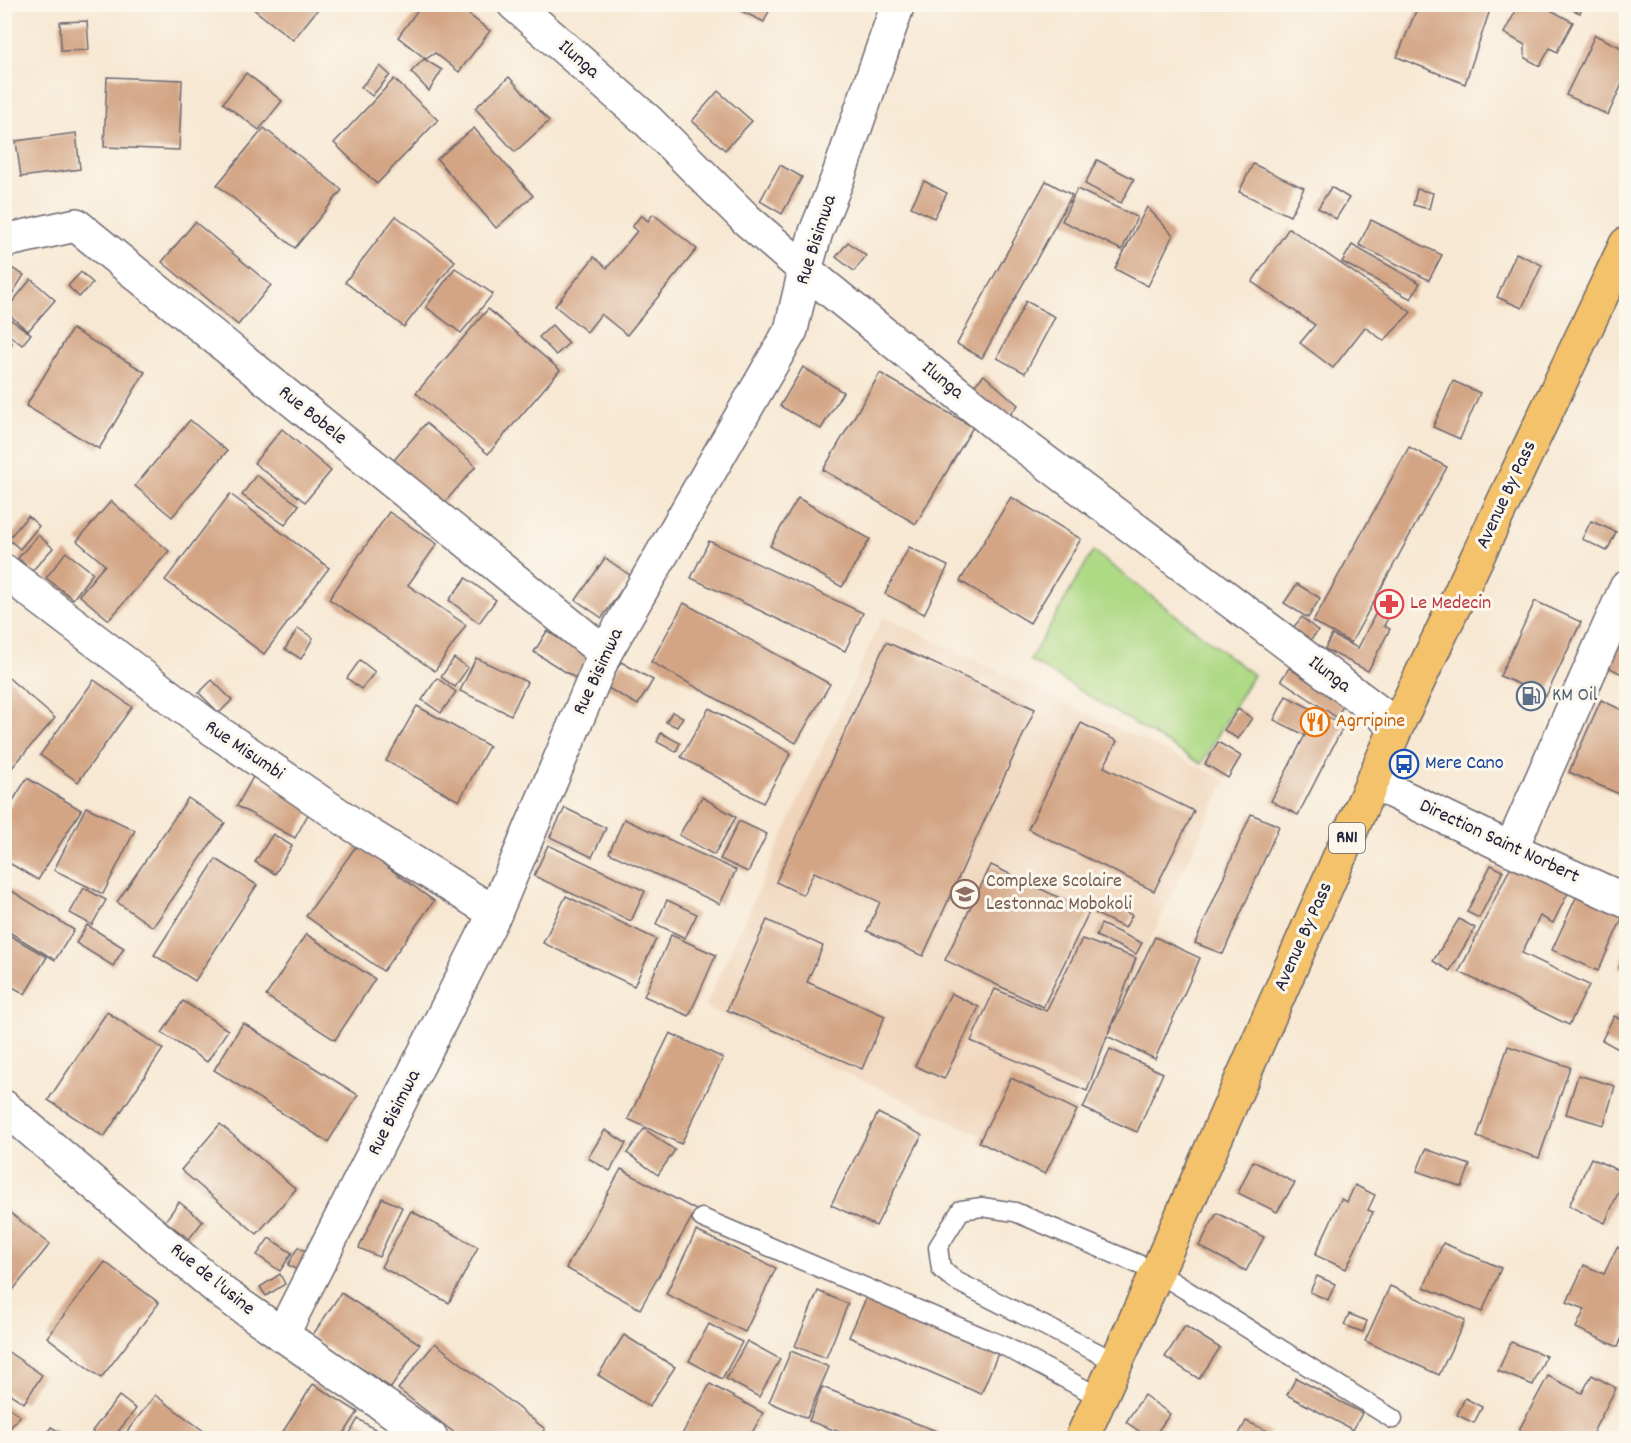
<svg xmlns="http://www.w3.org/2000/svg" width="1631" height="1443" viewBox="0 0 1631 1443" font-family="Dekko,sans-serif">
<style>
.built{fill:#f0d5bc}
.green{fill:#aed985;stroke:#687e60;stroke-width:1.5}
.building{fill:#d3a585}
.lines{fill:none;stroke-linecap:round;stroke-linejoin:round}
.service-casing{stroke:#6d6770;stroke-width:21}
.minor-casing{stroke:#6d6770;stroke-width:36}
.trunk-casing{stroke:#6d6770;stroke-width:36}
.service{stroke:#fff;stroke-width:18}
.minor{stroke:#fff;stroke-width:33}
.trunk{stroke:#f4c26a;stroke-width:33}
.labels{text-anchor:middle;dominant-baseline:central;stroke-width:6;stroke-linejoin:round;paint-order:stroke}
.shield{fill:#fbf7ec;stroke:#636270;stroke-width:1.5}
.shield-label{font-size:18px;font-weight:bold;fill:#22223b}
.street-label{font-size:20px;fill:#22223b;stroke:#fbf7ec}
.health-label{font-size:20px;fill:#be3a42;stroke:#fbf7ec;text-anchor:start}
.service-label{font-size:20px;fill:#4e5e75;stroke:#fbf7ec;text-anchor:start}
.food-label{font-size:20px;fill:#c56008;stroke:#fbf7ec;text-anchor:start}
.transit-label{font-size:20px;fill:#164399;stroke:#fbf7ec;text-anchor:start}
.education-label{font-size:20px;fill:#785e54;stroke:#fbf7ec;text-anchor:start}
</style>
<rect width="100%" height="100%" fill="#fbf7ec"/>
<filter id="ink" filterUnits="userSpaceOnUse"><feTurbulence type="fractalNoise" baseFrequency=".0167" numOctaves="2"/><feDisplacementMap in="SourceGraphic" scale="12" xChannelSelector="R" yChannelSelector="G"/><feConvolveMatrix kernelMatrix="1 2 1 2 8 2 1 2 1" color-interpolation-filters="sRGB"/></filter>
<filter id="wash" filterUnits="userSpaceOnUse"><feTurbulence type="fractalNoise" baseFrequency=".008" numOctaves="4" result="noise"/><feDisplacementMap in="SourceGraphic" scale="24" xChannelSelector="R" yChannelSelector="G"/><feGaussianBlur stdDeviation="1.35" result="paint"/><feColorMatrix in="noise" values="0 0 0 0 0 0 0 0 0 0 0 0 0 0 0 0 0 1.4 0 .05"/><feComposite in="paint" operator="in"/></filter>
<g filter="url(#wash)">
<rect width="100%" height="100%" fill="#f7e8d3"/>
<polygon class="built" points="883,616 1226,780 1044,1165 705,1007"/>
<polygon class="green" points="1093,551 1253,675 1201,764 1030,660"/>
<g id="blocks">
<g class="building">
<polygon points="108,4 131,4 131,7 109,8"/>
<polygon points="247,4 322,4 293,40"/>
<polygon points="422,4 455,4 490,31 459,72 435,53 426,59 398,37"/>
<polygon points="727,4 772,4 764,22"/>
<polygon points="1414,4 1492,4 1465,84 1397,57 1418,6"/>
<polygon points="1559,4 1583,4 1580,13"/>
<polygon points="1519,5 1541,5 1573,22 1557,52 1550,48 1540,66 1525,58 1525,45 1504,33"/>
<polygon points="87,21 89,50 61,51 60,22"/>
<polygon points="1595,35 1626,50 1626,75 1608,115 1566,95"/>
<polygon points="424,59 442,70 429,91 411,72"/>
<polygon points="380,66 390,75 372,96 361,87"/>
<polygon points="246,73 282,101 259,130 223,103"/>
<polygon points="107,77 182,80 179,150 104,147"/>
<polygon points="509,77 549,121 515,152 475,108"/>
<polygon points="394,79 438,120 377,184 334,143"/>
<polygon points="718,91 752,121 725,150 692,121"/>
<polygon points="264,128 342,190 295,248 217,185"/>
<polygon points="474,128 533,196 496,228 437,159"/>
<polygon points="76,133 80,169 21,177 16,141"/>
<polygon points="1097,160 1134,179 1121,203 1085,184"/>
<polygon points="1253,164 1304,188 1290,216 1239,192"/>
<polygon points="780,165 802,177 782,214 760,201"/>
<polygon points="924,181 947,193 934,218 911,207"/>
<polygon points="1046,181 1072,195 982,358 957,344"/>
<polygon points="1331,187 1349,198 1336,219 1318,208"/>
<polygon points="1077,189 1137,217 1122,250 1062,221"/>
<polygon points="1417,189 1433,193 1429,209 1413,205"/>
<polygon points="1147,207 1173,235 1148,286 1115,269"/>
<polygon points="653,214 697,249 627,335 601,314 587,332 555,306 594,257 607,268 637,231 632,227 641,215 648,221"/>
<polygon points="396,216 455,261 404,327 345,282"/>
<polygon points="1371,220 1442,255 1429,280 1359,245"/>
<polygon points="195,222 271,285 238,325 162,262"/>
<polygon points="1289,228 1411,312 1384,341 1365,327 1333,368 1300,343 1315,325 1252,282"/>
<polygon points="848,242 866,256 854,271 836,257"/>
<polygon points="1352,245 1420,283 1411,299 1342,262"/>
<polygon points="1516,253 1542,265 1522,308 1497,297"/>
<polygon points="4,264 24,275 4,307"/>
<polygon points="455,268 493,294 461,333 426,307"/>
<polygon points="81,272 93,283 79,297 68,286"/>
<polygon points="31,279 55,300 28,331 5,311"/>
<polygon points="1026,301 1055,317 1025,373 997,358"/>
<polygon points="488,309 560,370 488,454 416,393"/>
<polygon points="4,315 31,334 22,345 4,331"/>
<polygon points="552,325 569,343 556,355 539,337"/>
<polygon points="72,329 145,372 99,449 26,406"/>
<polygon points="4,336 12,343 4,351"/>
<polygon points="803,367 843,392 821,429 780,406"/>
<polygon points="880,373 973,427 916,524 823,470"/>
<polygon points="984,375 1018,405 1006,419 971,389"/>
<polygon points="1453,381 1480,393 1460,439 1433,427"/>
<polygon points="190,420 227,451 172,517 135,486"/>
<polygon points="426,423 476,466 439,509 389,466"/>
<polygon points="282,429 331,471 305,502 254,463"/>
<polygon points="1409,447 1447,467 1351,643 1313,622"/>
<polygon points="256,475 299,505 285,525 242,495"/>
<polygon points="230,494 329,568 264,654 165,580"/>
<polygon points="1011,497 1081,539 1030,623 960,581"/>
<polygon points="798,498 870,539 842,587 770,546"/>
<polygon points="111,501 169,551 109,620 79,595 105,565 77,541"/>
<polygon points="389,512 437,544 408,585 466,625 435,671 329,599"/>
<polygon points="28,516 39,526 20,549 8,539"/>
<polygon points="1591,521 1616,532 1607,551 1582,539"/>
<polygon points="38,535 53,548 32,571 18,558"/>
<polygon points="709,541 863,613 845,651 691,578"/>
<polygon points="909,547 948,566 924,614 885,594"/>
<polygon points="66,552 93,573 73,599 46,578"/>
<polygon points="605,558 631,576 602,618 576,600"/>
<polygon points="466,578 496,600 479,623 449,600"/>
<polygon points="1297,584 1320,598 1308,618 1284,603"/>
<polygon points="1385,595 1397,600 1384,626 1390,629 1368,671 1325,649 1332,635 1358,648"/>
<polygon points="1535,601 1581,622 1546,696 1500,676"/>
<polygon points="684,603 830,684 796,743 651,662"/>
<polygon points="1302,617 1318,631 1308,643 1292,629"/>
<polygon points="298,628 313,638 301,659 285,649"/>
<polygon points="547,631 589,657 575,678 534,652"/>
<polygon points="1613,632 1626,639 1626,664 1622,674 1598,662"/>
<polygon points="886,642 1035,709 923,956 867,931 880,902 814,872 803,895 776,882"/>
<polygon points="454,658 468,668 455,687 441,677"/>
<polygon points="476,658 527,682 511,715 460,691"/>
<polygon points="360,660 375,672 361,689 347,678"/>
<polygon points="621,662 653,680 638,705 606,687"/>
<polygon points="1289,668 1344,705 1336,717 1281,680"/>
<polygon points="4,674 55,718 4,777"/>
<polygon points="437,678 456,692 441,713 422,700"/>
<polygon points="94,680 132,707 78,782 40,755"/>
<polygon points="212,680 232,700 219,713 199,693"/>
<polygon points="1286,696 1344,725 1298,815 1271,801 1305,735 1274,720"/>
<polygon points="1601,700 1626,712 1626,797 1569,772"/>
<polygon points="417,706 489,746 459,801 386,761"/>
<polygon points="709,708 791,753 763,803 681,757"/>
<polygon points="1238,709 1252,718 1238,739 1224,730"/>
<polygon points="672,712 683,717 677,727 666,722"/>
<polygon points="1081,723 1117,741 1104,767 1194,811 1154,891 1028,829"/>
<polygon points="661,733 680,743 676,752 657,742"/>
<polygon points="1218,742 1241,756 1228,778 1205,764"/>
<polygon points="253,777 311,809 295,838 237,806"/>
<polygon points="27,778 81,810 38,880 4,860 4,815"/>
<polygon points="702,797 736,817 714,855 679,835"/>
<polygon points="188,798 225,823 153,927 117,902"/>
<polygon points="86,807 135,830 103,894 54,870"/>
<polygon points="565,808 606,828 592,857 550,837"/>
<polygon points="1251,814 1279,826 1223,954 1195,943"/>
<polygon points="624,819 736,870 720,904 609,853"/>
<polygon points="739,821 767,834 748,872 720,859"/>
<polygon points="273,834 292,846 275,874 255,862"/>
<polygon points="357,845 434,901 383,971 306,916"/>
<polygon points="548,845 645,891 631,921 534,876"/>
<polygon points="216,859 257,885 195,981 154,955"/>
<polygon points="1513,862 1570,889 1553,923 1540,916 1522,953 1589,985 1569,1025 1459,972"/>
<polygon points="991,865 1089,912 1043,1007 945,960"/>
<polygon points="1491,865 1503,871 1479,918 1467,912"/>
<polygon points="4,886 74,930 55,960 4,929"/>
<polygon points="84,888 106,900 92,925 70,913"/>
<polygon points="1580,889 1626,910 1598,971 1552,950"/>
<polygon points="566,896 656,939 634,986 543,943"/>
<polygon points="667,900 697,914 685,938 656,924"/>
<polygon points="1102,901 1132,915 1125,928 1096,914"/>
<polygon points="1459,919 1475,928 1450,971 1433,961"/>
<polygon points="767,920 823,946 807,982 885,1016 862,1069 727,1010"/>
<polygon points="1101,924 1142,943 1136,954 1096,936"/>
<polygon points="87,925 124,948 113,966 76,943"/>
<polygon points="4,932 47,957 25,994 4,982"/>
<polygon points="306,934 375,979 335,1040 266,996"/>
<polygon points="671,935 716,955 689,1016 644,996"/>
<polygon points="1155,937 1200,958 1155,1059 1107,1036 1087,1091 971,1041 995,989 1046,1011 1082,939 1136,958 1108,1034"/>
<polygon points="1626,949 1626,971 1619,968"/>
<polygon points="951,993 979,1007 944,1079 915,1066"/>
<polygon points="183,1001 228,1030 207,1062 162,1033"/>
<polygon points="107,1012 163,1049 104,1137 48,1100"/>
<polygon points="1614,1016 1626,1023 1626,1037 1620,1050 1602,1040"/>
<polygon points="243,1023 358,1095 328,1142 214,1070"/>
<polygon points="670,1033 723,1058 681,1144 628,1119"/>
<polygon points="1508,1046 1570,1067 1539,1158 1477,1137"/>
<polygon points="1110,1049 1163,1073 1137,1132 1083,1108"/>
<polygon points="1578,1075 1615,1086 1604,1125 1566,1114"/>
<polygon points="1011,1078 1077,1110 1045,1174 979,1142"/>
<polygon points="878,1113 922,1135 876,1226 831,1205"/>
<polygon points="220,1124 296,1189 257,1234 181,1170"/>
<polygon points="644,1129 675,1150 658,1175 627,1153"/>
<polygon points="605,1130 626,1143 610,1171 588,1158"/>
<polygon points="1426,1149 1470,1165 1462,1187 1417,1171"/>
<polygon points="1591,1158 1626,1174 1605,1223 1569,1206"/>
<polygon points="1253,1161 1295,1183 1277,1212 1238,1193"/>
<polygon points="621,1169 696,1210 640,1309 566,1268"/>
<polygon points="1355,1185 1375,1195 1368,1210 1373,1212 1346,1269 1315,1255 1341,1199 1347,1202"/>
<polygon points="382,1198 402,1207 379,1257 359,1248"/>
<polygon points="179,1202 203,1221 189,1239 165,1221"/>
<polygon points="4,1208 50,1244 9,1295 4,1291"/>
<polygon points="411,1211 478,1247 449,1303 381,1267"/>
<polygon points="1217,1213 1264,1237 1246,1271 1199,1246"/>
<polygon points="696,1231 776,1268 745,1332 666,1294"/>
<polygon points="269,1238 292,1253 280,1271 257,1255"/>
<polygon points="1443,1243 1501,1268 1482,1312 1424,1287"/>
<polygon points="298,1247 311,1254 301,1272 288,1265"/>
<polygon points="1617,1247 1626,1252 1626,1328 1618,1347 1576,1328 1585,1309 1567,1302 1584,1265 1604,1274"/>
<polygon points="105,1262 159,1303 101,1378 47,1337"/>
<polygon points="280,1274 285,1284 266,1296 260,1287"/>
<polygon points="1317,1276 1335,1284 1328,1300 1310,1292"/>
<polygon points="1390,1286 1465,1320 1439,1375 1365,1341"/>
<polygon points="818,1291 848,1304 826,1358 795,1346"/>
<polygon points="341,1293 420,1344 391,1388 312,1336"/>
<polygon points="868,1294 999,1351 981,1394 849,1337"/>
<polygon points="1349,1314 1367,1321 1363,1332 1344,1325"/>
<polygon points="709,1324 742,1342 722,1379 689,1361"/>
<polygon points="1185,1326 1220,1348 1199,1379 1165,1357"/>
<polygon points="624,1335 675,1367 649,1407 598,1375"/>
<polygon points="747,1341 780,1359 759,1397 726,1379"/>
<polygon points="1511,1342 1546,1356 1533,1385 1498,1371"/>
<polygon points="435,1343 545,1429 538,1438 461,1438 398,1389"/>
<polygon points="4,1349 42,1375 24,1403 4,1390"/>
<polygon points="791,1351 829,1367 807,1418 769,1402"/>
<polygon points="1592,1375 1616,1388 1590,1438 1535,1438 1519,1430 1548,1376 1582,1393"/>
<polygon points="1296,1378 1362,1413 1353,1430 1287,1395"/>
<polygon points="313,1384 358,1412 341,1438 279,1438"/>
<polygon points="710,1384 763,1413 749,1438 680,1438"/>
<polygon points="822,1387 939,1432 937,1438 856,1438 809,1421"/>
<polygon points="155,1395 213,1438 122,1438"/>
<polygon points="1144,1395 1170,1414 1153,1438 1149,1438 1126,1422"/>
<polygon points="119,1396 136,1409 113,1438 101,1438 92,1431"/>
<polygon points="1465,1398 1482,1407 1474,1423 1457,1415"/>
<polygon points="4,1403 20,1416 4,1435"/>
<polygon points="358,1419 385,1435 383,1438 347,1438"/>
<polygon points="1246,1421 1270,1432 1266,1438 1237,1438"/>
<polygon points="51,1427 69,1438 44,1438"/>
</g>
</g>
</g>
<g filter="url(#ink)">
<use href="#blocks" fill-opacity="0" stroke="#6d6770" stroke-width="1.5"/>
<g class="lines">
<g class="service-casing">
<g id="service">
<polyline points="702,1218 1006,1347 1101,1398"/>
<polyline points="1116,1362 956,1281 941,1269 938,1247 961,1210 982,1207 1015,1212 1157,1272 1393,1419"/>
</g>
</g>
<g class="minor-casing">
<g id="minor">
<polyline points="514,4 647,120 747,220 805,270 1003,430 1397,726"/>
<polyline points="4,241 76,225 605,653"/>
<polyline points="4,571 204,723 355,826 495,913"/>
<polyline points="1372,782 1511,849 1626,901"/>
<polyline points="1511,849 1626,588"/>
<polyline points="4,1107 224,1294 431,1438"/>
<polyline points="282,1335 495,913 605,653 791,330 805,270 816,232 837,180 898,4"/>
</g>
</g>
<g class="trunk-casing">
<polyline id="trunk" points="1082,1438 1157,1272 1397,726 1626,244"/>
</g>
<use href="#service" class="service"/>
<use href="#minor" class="minor"/>
<use href="#trunk" class="trunk"/>
</g>
</g>
<defs>
<g id="pharmacy-ring" transform="scale(1.5)"><circle r="9.5" fill="#fbf7ec" stroke="#e0444e" stroke-width="1.5"/><path d="M-2-6h4v4h4v4h-4v4h-4v-4h-4v-4h4Z" fill="#e0444e"/></g>
<g id="fuel-ring" transform="scale(1.5)"><circle r="9.5" fill="#fbf7ec" stroke="#5c6f8a" stroke-width="1.5"/><path d="M-5.5-6h7V0h2V4h1.3V-2.5L3-4.5l.8-.8L6-3V5H2.5V1h-1V6h-7ZM-4.2-4.7v3.2H.2V-4.7Z" fill="#5c6f8a"/></g>
<g id="restaurant-ring" transform="scale(1.5)"><circle r="9.5" fill="#fbf7ec" stroke="#e8710a" stroke-width="1.5"/><path d="M-5-6h1v4h1v-4h1v4h1v-4h1v5L-1.5 .5V6h-2V.5L-5-1ZM5-6V6H3V1.5H1.5Q1.5-4 5-6Z" fill="#e8710a"/></g>
<g id="bus-ring" transform="scale(1.5)"><circle r="9.5" fill="#fbf7ec" stroke="#1a4fb4" stroke-width="1.5"/><path d="M-5-6H5V4H4V6H2V4H-2V6H-4V4H-5ZM-3.5-4V0h7V-4ZM-3.5 1.2v1.5H-2V1.2ZM2 1.2v1.5H3.5V1.2Z" fill="#1a4fb4"/></g>
<g id="school-ring" transform="scale(1.5)"><circle r="9.5" fill="#fbf7ec" stroke="#8d6e63" stroke-width="1.5"/><path d="M0-5L7-2L0 1L-7-2ZM-4 1L0 2.5L4 1V4Q0 6-4 4Z" fill="#8d6e63"/></g>
</defs>
<g fill-rule="evenodd">
<use href="#pharmacy-ring" x="1389" y="604"/>
<use href="#fuel-ring" x="1531" y="696"/>
<use href="#restaurant-ring" x="1315" y="722"/>
<use href="#bus-ring" x="1404" y="764"/>
<use href="#school-ring" x="965" y="894"/>
</g>
<g class="labels">
<rect class="shield" x="1329" y="823" width="36" height="30" rx="4.5"/>
<g class="shield-label">
<text x="1347" y="838">RN1</text>
</g>
<g class="street-label">
<text transform="translate(578 60) rotate(41)">Ilunga</text>
<text transform="translate(817 240) rotate(-72)">Rue Bisimwa</text>
<text transform="translate(942 381) rotate(39)">Ilunga</text>
<text transform="translate(312 416) rotate(39)">Rue Bobele</text>
<text transform="translate(1507 495) rotate(-65)">Avenue By Pass</text>
<text transform="translate(599 672) rotate(-65)">Rue Bisimwa</text>
<text transform="translate(1329 675) rotate(37)">Ilunga</text>
<text transform="translate(244 751) rotate(34)">Rue Misumbi</text>
<text transform="translate(1499 842) rotate(25)">Direction Saint Norbert</text>
<text transform="translate(1304 937) rotate(-66)">Avenue By Pass</text>
<text transform="translate(395 1113) rotate(-63)">Rue Bisimwa</text>
<text transform="translate(212 1280) rotate(39)">Rue de l'usine</text>
</g>
<g class="health-label">
<text x="1410" y="604">Le Medecin</text>
</g>
<g class="service-label">
<text x="1552" y="696">KM Oil</text>
</g>
<g class="food-label">
<text x="1336" y="722">Agrripine</text>
</g>
<g class="transit-label">
<text x="1425" y="764">Mere Cano</text>
</g>
<g class="education-label">
<text x="986" y="882">Complexe Scolaire<tspan x="986" dy="23">Lestonnac Mobokoli</tspan></text>
</g>
</g>
<rect width="1631" height="1443" fill="none" stroke="#fbf7ec" stroke-width="24"/>
</svg>
